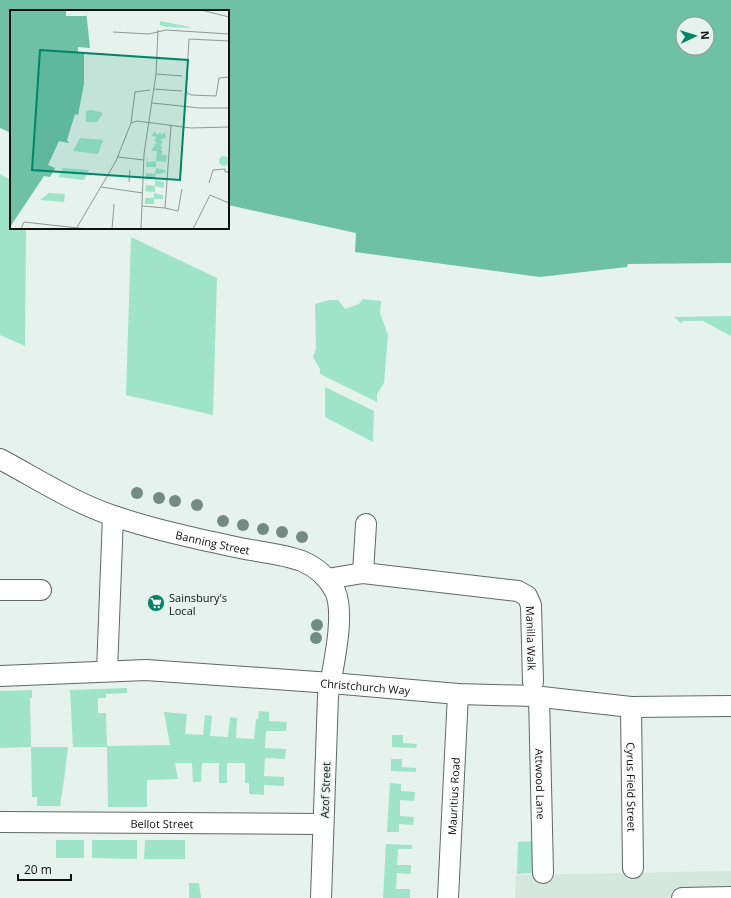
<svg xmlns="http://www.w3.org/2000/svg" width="731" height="898" viewBox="0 0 731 898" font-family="'Open Sans',sans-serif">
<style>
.built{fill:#d4e8e0}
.green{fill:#9fe3ca}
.water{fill:#6fc1a5;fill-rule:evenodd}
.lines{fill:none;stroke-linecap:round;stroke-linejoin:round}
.minor-casing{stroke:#5f6965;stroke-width:22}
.minor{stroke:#fff;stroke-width:20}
.tree{fill:#728c83}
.labels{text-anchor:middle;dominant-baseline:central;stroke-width:3.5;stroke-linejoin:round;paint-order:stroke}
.street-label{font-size:11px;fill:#0d110f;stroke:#e6f2ed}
.poi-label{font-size:11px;fill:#0d110f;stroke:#e6f2ed;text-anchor:start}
.inset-road{fill:none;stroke:#8f9894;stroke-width:1}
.view{fill:#018567;fill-opacity:0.15;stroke:#018567;stroke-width:2}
.inset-edge{fill:none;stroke:#0d110f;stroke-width:2}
</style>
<rect width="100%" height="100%" fill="#e6f2ed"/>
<polygon class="built" points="731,871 731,898 515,898 516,875"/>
<g class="green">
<polygon points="0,174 11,180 11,228 26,228 25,346 0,335"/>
<polygon points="131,237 217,278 213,415 126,395"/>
<polygon points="363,299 381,301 380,313 388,335 384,383 377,394 377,402 320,374 320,369 313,357 316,349 315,304 329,300 338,300 345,309 359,304"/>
<polygon points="731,316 731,336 703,321 683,321 681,323 674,317"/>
<polygon points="325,387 374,411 373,442 325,417"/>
<polygon points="127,688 127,693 106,694 106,698 98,698 98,713 106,713 107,746 170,745 164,712 187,714 185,734 203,735 205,715 212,716 210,736 228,737 230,717 237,718 236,738 254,739 256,719 258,719 259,711 269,712 269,721 287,722 286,731 266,731 265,748 286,749 285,759 265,758 264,776 284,777 284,786 264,785 264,795 249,794 249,783 245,783 245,763 227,763 227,783 219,783 219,763 202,763 201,782 193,782 192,763 175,763 178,779 147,780 147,807 108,807 107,747 73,747 70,690"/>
<polygon points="32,690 32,698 30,698 31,747 68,747 64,780 60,806 37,806 37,797 32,797 31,747 0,748 0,691"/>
<polygon points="392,735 403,735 403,743 417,744 416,748 392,747"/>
<polygon points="391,759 402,759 402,767 416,768 416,772 391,771"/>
<polygon points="390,783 401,784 401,791 415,792 414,801 400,800 400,816 414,817 413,825 399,824 399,832 387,832"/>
<rect x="56" y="840" width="28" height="18"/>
<polygon points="92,840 137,840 137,859 92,858"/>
<polygon points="145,840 185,840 185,859 144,859"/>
<polygon points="535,841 535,873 517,874 518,842"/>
<polygon points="386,844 412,845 412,849 398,849 397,865 411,865 411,874 397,873 396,889 410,889 410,898 383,898"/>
<polygon points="189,883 199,883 201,898 189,898"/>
</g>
<path class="water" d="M0,0h731v263l-103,1 -1,3 -87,10 -185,-25 1,-19 -128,-28v-194h-217v122l-11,-5zM683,24h24v24h-24z"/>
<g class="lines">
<g class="minor-casing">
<g id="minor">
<path id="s1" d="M0,459c36,19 76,45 114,57 41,14 84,23 126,32 20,4 43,6 62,13 14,6 26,17 33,30 11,24 -3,80 -7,105l-7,202"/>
<polyline points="363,573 366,524"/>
<path id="s2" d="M327,579l36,-6 155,18 9,5 4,9 2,77"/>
<polyline points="0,590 41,590"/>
<polyline points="107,671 113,516"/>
<path id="s3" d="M0,676l146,-6 185,13 127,11 75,2 98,11 100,-1"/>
<path id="s4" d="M539,696l4,177"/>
<path id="s5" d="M631,707l2,161"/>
<path id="s6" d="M0,822l323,2"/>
<path id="s7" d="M448,898l10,-204"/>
<polyline points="682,898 731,897"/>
</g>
</g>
<use href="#minor" class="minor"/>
</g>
<g class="tree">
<circle cx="137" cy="493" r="6"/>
<circle cx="159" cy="498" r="6"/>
<circle cx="175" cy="501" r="6"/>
<circle cx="197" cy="505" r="6"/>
<circle cx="223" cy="521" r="6"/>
<circle cx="243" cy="525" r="6"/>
<circle cx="263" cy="529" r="6"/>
<circle cx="282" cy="532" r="6"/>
<circle cx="302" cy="537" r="6"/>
<circle cx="317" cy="625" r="6"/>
<circle cx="316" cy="638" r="6"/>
</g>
<defs>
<g id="supermarket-disc" transform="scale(0.9)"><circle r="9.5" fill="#018567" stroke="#e6f2ed"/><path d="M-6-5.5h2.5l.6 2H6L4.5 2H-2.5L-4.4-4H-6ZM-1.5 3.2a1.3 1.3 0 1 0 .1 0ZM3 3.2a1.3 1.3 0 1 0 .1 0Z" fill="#fff"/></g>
</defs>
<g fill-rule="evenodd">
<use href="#supermarket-disc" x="156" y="603"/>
</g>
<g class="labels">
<g class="street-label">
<text stroke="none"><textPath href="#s1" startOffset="230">Banning Street</textPath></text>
<text stroke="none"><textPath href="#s2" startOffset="246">Manilla Walk</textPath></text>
<text stroke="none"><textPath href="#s3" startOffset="366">Christchurch Way</textPath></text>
<text stroke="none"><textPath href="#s4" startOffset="88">Attwood Lane</textPath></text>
<text stroke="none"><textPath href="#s5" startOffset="80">Cyrus Field Street</textPath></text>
<text transform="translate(325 790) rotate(-88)">Azof Street</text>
<text stroke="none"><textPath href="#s7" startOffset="102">Mauritius Road</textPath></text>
<text stroke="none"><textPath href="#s6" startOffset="162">Bellot Street</textPath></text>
</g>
<g class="poi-label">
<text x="169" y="597">Sainsbury's<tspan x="169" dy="13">Local</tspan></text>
</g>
</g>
<g transform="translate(10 10)">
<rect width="219" height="219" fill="#e6f2ed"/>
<path d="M150,11l30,6v1l-24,-1 -6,-2zM82,100l11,3 -6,9h-11v-11zM144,121l4,4 2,-3 1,3 4,-3 1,6 -6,1 3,3 -3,4 3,1 -3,3h2v5h5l-1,7 -10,-1v6h-10l1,-10 1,5 8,-1 1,-10h-6l4,-6h-3l4,-1v-3h-3l4,-4 -5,-1zM70,128l23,2 -5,14 -25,-3zM209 151a5 5 0 1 1 10 0a5 5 0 1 1-10 0ZM53,158l26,2 -5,10 -26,-3zM146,158l9,2v3l-9,1 -1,5h-9v-6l9,1zM145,170l9,2v6l-9,-2v6l-10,-1 1,-6 9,1zM39,183l16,1 -1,8 -24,-2zM144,183l9,2v4h-9v5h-9v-6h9z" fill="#9fe3ca"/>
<path d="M0,0h76l4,38 -12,-1v5h6v32l-6,31 -3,-1 -8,26 2,3 -10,-2 -11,24 7,3 -5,9 -6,-1 -34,51z" fill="#6fc1a5"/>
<path d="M56,0l20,1 1,5h-21z" fill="#e6f2ed"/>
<path class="inset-road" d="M191,0l28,7M103,22l36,2 17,-4 63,4M219,31l-40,-2 -3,53 5,3 25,1 3,-18 10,-1M146,64l26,2M143,79l29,2M142,93l48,5h29M121,113l4,-31 15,-2M108,147l26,3M119,172l1,-12M199,173l4,-13 12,-1v3h4M91,177l42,6M132,196l23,2 6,-82M155,198l13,3 4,-22M11,219l3,-7 63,7M66,219l40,-68 15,-38 6,-2 54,7 38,-1M102,219l2,-25M131,219l3,-75 12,-80 2,-44M183,219l17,-34 19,8"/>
<path class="view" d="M30,40l148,10 -8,120 -148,-10z"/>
<rect width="219" height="219" class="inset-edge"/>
</g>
<g transform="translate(695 36) rotate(86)"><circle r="19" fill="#e6f2ed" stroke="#8f9894"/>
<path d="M0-3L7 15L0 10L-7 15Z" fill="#018567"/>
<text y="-6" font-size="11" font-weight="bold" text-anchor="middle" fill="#0d110f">N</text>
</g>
<path d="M18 874v6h53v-6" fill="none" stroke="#0d110f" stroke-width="2"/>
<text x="24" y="874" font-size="12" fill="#0d110f" stroke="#e6f2ed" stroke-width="3" paint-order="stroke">20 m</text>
</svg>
